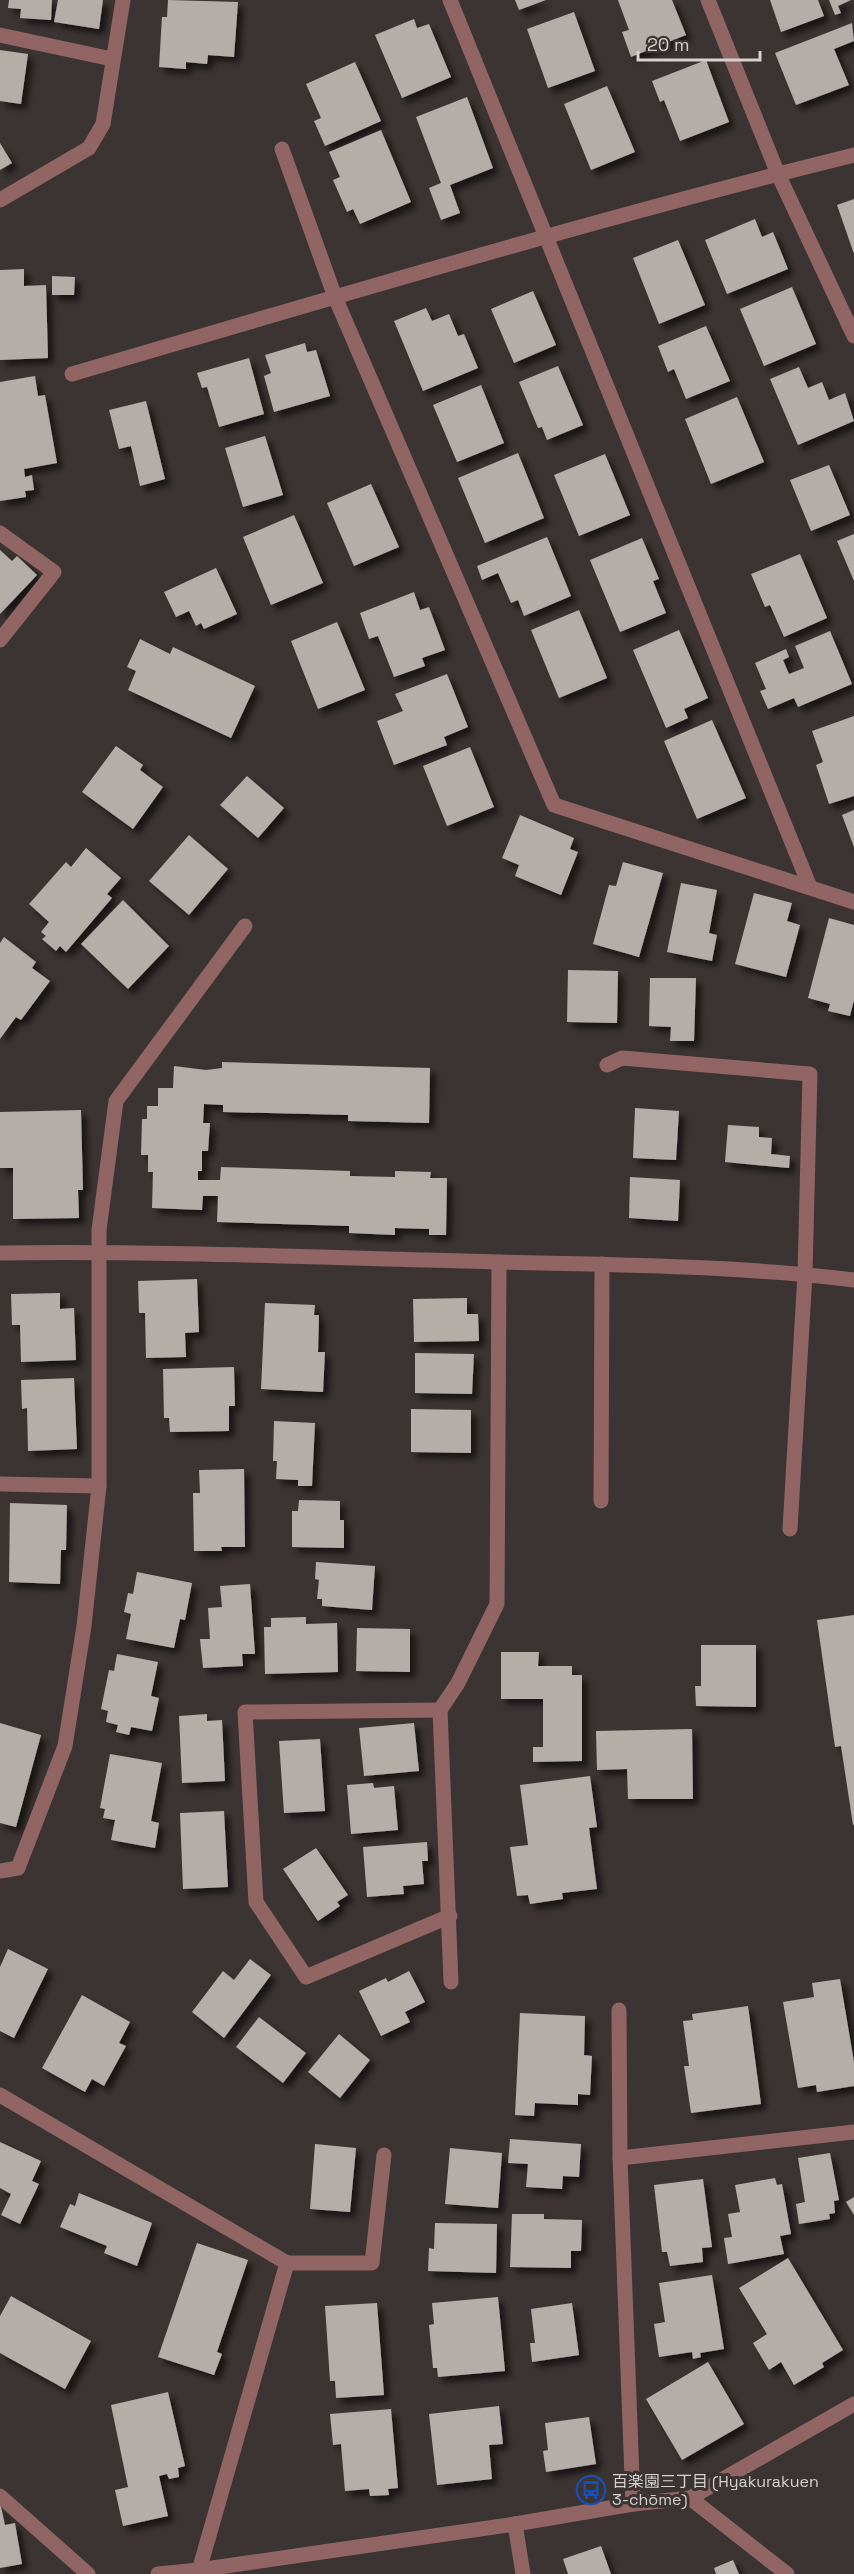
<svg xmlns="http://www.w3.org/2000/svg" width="854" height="2574" viewBox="0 0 854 2574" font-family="'Space Grotesk','Noto Sans JP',sans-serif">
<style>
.building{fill:#b4aea9;filter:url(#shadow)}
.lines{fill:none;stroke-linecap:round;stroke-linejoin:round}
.minor{stroke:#906563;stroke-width:15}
.labels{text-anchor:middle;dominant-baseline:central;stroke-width:6;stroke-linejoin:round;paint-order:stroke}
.poi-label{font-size:16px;fill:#d5d2d0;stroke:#3b3432;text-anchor:start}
</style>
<defs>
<filter id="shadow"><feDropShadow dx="5.5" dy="5.5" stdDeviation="3" flood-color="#0009"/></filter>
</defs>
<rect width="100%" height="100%" fill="#3b3432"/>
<g class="building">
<polygon points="9,0 52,0 51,20 20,18 21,9 8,8"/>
<polygon points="58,0 103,0 99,29 54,22"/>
<polygon points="168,0 238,2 234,57 208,55 207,64 186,62 186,69 159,67 162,17 167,17"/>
<polygon points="515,0 546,0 519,10"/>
<polygon points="618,0 672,0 686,35 631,57 622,32 629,30"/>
<polygon points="770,0 818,0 824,16 781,32"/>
<polygon points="829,0 851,0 838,6 841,13 835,15"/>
<polygon points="574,12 595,71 548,88 527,29"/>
<polygon points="414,19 417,28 429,24 451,77 402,98 375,35"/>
<polygon points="852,23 854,41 834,49 849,85 796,105 775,53"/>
<polygon points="0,50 28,54 21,104 0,101"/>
<polygon points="706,60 729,122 680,141 664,100 660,102 652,81"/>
<polygon points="355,62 381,121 325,146 314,121 321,118 306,84"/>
<polygon points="607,86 635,152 591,170 564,104"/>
<polygon points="467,97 493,168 450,185 460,213 441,220 429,188 441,183 416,117"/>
<polygon points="381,130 411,202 360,224 353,209 347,212 333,180 340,177 329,152"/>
<polygon points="0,143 12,163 0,170"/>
<polygon points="854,199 854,254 837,205"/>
<polygon points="755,219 762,237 773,232 788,269 727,294 705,240"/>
<polygon points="678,240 705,305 659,324 633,258"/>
<polygon points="24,269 24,286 46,285 48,358 0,360 0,270"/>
<polygon points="52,276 75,277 74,295 52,295"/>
<polygon points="792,287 816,344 764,366 740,309"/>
<polygon points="533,291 556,345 514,363 491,309"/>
<polygon points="426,308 432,321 449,314 458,336 464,334 478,368 423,391 394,321"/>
<polygon points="706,326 730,381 686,399 674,369 668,372 658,346"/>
<polygon points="305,343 307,352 316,350 330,396 274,412 264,376 271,373 265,355"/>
<polygon points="249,358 264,414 219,427 207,387 202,388 197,373"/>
<polygon points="558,366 583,425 547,440 542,427 538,428 519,382"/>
<polygon points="799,367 808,388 822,382 829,400 845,393 854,421 798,445 770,379"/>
<polygon points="35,376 38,396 45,395 57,463 24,469 25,477 32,475 34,490 25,491 26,497 0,501 0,382"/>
<polygon points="481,385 504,443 457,462 433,405"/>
<polygon points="737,397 764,462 711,484 685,419"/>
<polygon points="146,401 165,479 140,486 131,446 119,449 109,410"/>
<polygon points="265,436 283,495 243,507 225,448"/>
<polygon points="518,453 544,518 485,543 458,478"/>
<polygon points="605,454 630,515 579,536 554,475"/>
<polygon points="829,465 850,515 811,531 790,480"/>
<polygon points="371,484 399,547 354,566 327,503"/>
<polygon points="294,515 323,583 271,605 243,537"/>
<polygon points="854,534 854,581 837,541"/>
<polygon points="547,537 571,596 524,616 518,600 511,603 498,573 482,580 477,566"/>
<polygon points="642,538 659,579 653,581 666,613 620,632 590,560"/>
<polygon points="0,550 12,561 17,556 37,575 0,614"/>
<polygon points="800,554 827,618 784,637 770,605 765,607 751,574"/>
<polygon points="216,568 237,614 204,629 201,623 196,626 189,611 176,617 164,592"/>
<polygon points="414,592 420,610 429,607 445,650 422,658 425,666 394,677 378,636 369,639 360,613"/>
<polygon points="579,610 607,678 559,698 531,630"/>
<polygon points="337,622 365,690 318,709 291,641"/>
<polygon points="679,630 708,698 684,709 688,718 666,728 633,650"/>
<polygon points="830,631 852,684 798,707 794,698 768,709 760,691 766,689 755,663 786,649 789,657 783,660 789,674 804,668 795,646"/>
<polygon points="140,639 170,654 173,647 255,686 231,738 128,690 136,671 127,667"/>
<polygon points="447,674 468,727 444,737 447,745 394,765 377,721 403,711 395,694"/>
<polygon points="854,716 854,796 829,804 816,765 823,762 812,731"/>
<polygon points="712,720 746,798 697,819 664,741"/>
<polygon points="116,746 143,765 140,770 163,787 133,829 82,792"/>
<polygon points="470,747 494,807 447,826 423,766"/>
<polygon points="247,776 284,808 258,838 220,805"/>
<polygon points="854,810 854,847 842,815"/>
<polygon points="520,815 574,838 570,849 578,852 561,895 515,876 519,865 502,858"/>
<polygon points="189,835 228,869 189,915 149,881"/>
<polygon points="86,848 121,878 107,894 112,898 66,952 60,946 56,951 42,939 46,936 41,932 49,922 29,904 66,862 71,867"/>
<polygon points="623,862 663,873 639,957 593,944 609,885 616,886"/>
<polygon points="681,883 717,890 709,933 717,935 712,961 667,952"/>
<polygon points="754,893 792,903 787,921 800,925 786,977 735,964"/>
<polygon points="123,900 169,946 128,989 81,944"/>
<polygon points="829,918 854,925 854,1000 850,1016 828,1011 830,1004 808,998"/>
<polygon points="4,937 36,962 32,968 50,981 21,1020 16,1017 0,1039 0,943"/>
<polygon points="568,970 618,971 617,1023 567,1022"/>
<polygon points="650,978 696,978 694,1041 670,1041 671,1027 649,1026"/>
<polygon points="222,1062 430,1068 429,1123 348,1121 348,1115 223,1112 223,1105 204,1104 203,1123 210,1123 208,1151 202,1151 202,1171 198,1171 198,1180 220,1180 221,1167 350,1171 350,1176 395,1177 395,1171 431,1172 430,1178 447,1178 446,1235 429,1235 429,1229 395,1228 395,1235 349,1233 349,1226 217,1222 218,1196 203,1196 202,1210 152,1208 153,1172 148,1172 148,1155 141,1155 142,1119 147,1119 147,1106 158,1106 158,1088 173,1088 174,1066 206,1070 222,1068"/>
<polygon points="635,1108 679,1111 676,1160 633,1158"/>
<polygon points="81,1110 83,1190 78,1190 79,1218 13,1219 13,1168 0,1168 0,1112"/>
<polygon points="728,1125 759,1127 759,1137 772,1138 771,1154 790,1156 789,1168 725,1162"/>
<polygon points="630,1177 680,1180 678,1221 629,1218"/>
<polygon points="197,1279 199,1332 185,1333 186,1357 146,1358 145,1313 139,1313 138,1281"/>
<polygon points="60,1293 60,1309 74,1308 76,1360 21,1362 20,1325 12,1325 11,1294"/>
<polygon points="467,1298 467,1314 478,1314 479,1341 414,1342 413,1299"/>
<polygon points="265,1303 315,1305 314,1315 319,1315 318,1352 325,1352 323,1392 261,1389"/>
<polygon points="415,1353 474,1354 472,1394 415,1393"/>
<polygon points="234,1367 235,1406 229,1406 229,1431 170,1432 169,1418 164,1418 163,1369"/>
<polygon points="74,1378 77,1449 28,1451 27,1408 22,1409 21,1380"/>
<polygon points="411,1409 471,1410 471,1453 411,1452"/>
<polygon points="274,1421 315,1423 312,1486 298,1486 298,1480 276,1479 277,1461 273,1461"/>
<polygon points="244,1469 245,1547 221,1547 222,1551 194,1551 193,1493 200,1493 199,1470"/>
<polygon points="299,1500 340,1501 340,1520 344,1520 344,1548 292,1547 292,1511 298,1511"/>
<polygon points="10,1503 67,1505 66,1550 61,1550 60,1584 9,1582"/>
<polygon points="316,1562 375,1566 372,1610 322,1606 322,1599 317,1599 319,1580 315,1579"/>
<polygon points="137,1572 192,1583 185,1620 180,1619 174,1648 126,1639 131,1614 124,1612 128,1593 133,1594"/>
<polygon points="250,1584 255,1654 242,1654 243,1666 203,1668 200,1639 210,1639 208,1608 222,1607 220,1586"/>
<polygon points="854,1615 854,1825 853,1825 841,1746 835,1747 817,1620"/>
<polygon points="306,1617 306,1624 337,1623 338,1672 265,1674 264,1627 271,1627 271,1618"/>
<polygon points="357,1628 410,1629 410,1672 356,1671"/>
<polygon points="701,1645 756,1645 756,1707 696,1706 695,1686 701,1686"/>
<polygon points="501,1652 539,1652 538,1666 572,1666 572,1675 582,1675 582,1761 533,1762 533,1747 543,1747 543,1699 501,1699"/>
<polygon points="117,1654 158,1662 151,1696 159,1698 152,1731 131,1727 129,1735 116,1732 118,1725 106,1722 108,1711 101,1709 109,1670 114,1671"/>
<polygon points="207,1714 207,1721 222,1720 225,1781 182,1783 179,1716"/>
<polygon points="0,1723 41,1735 16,1827 0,1823"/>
<polygon points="414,1723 419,1771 364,1776 359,1728"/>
<polygon points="692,1729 693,1799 628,1799 627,1769 597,1770 596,1731"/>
<polygon points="320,1739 325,1811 284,1813 279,1741"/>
<polygon points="110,1754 162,1763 151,1821 159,1823 155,1848 111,1840 115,1820 103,1818 105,1809 100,1808"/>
<polygon points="590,1776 597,1827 589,1828 597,1889 562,1893 563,1899 530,1904 528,1895 517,1896 510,1847 528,1845 520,1785"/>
<polygon points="373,1783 374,1788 394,1786 398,1830 351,1834 347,1785"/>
<polygon points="224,1811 228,1887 183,1889 180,1813"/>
<polygon points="427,1842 428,1861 422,1861 424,1884 403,1886 404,1894 367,1897 363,1847"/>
<polygon points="316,1848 348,1895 337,1902 340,1906 318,1921 283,1869"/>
<polygon points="8,1949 48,1969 14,2038 0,2031 0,1967"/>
<polygon points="250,1959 271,1975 224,2038 192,2012 223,1971 234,1980"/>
<polygon points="409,1971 425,2002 405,2012 410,2022 381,2036 359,1991 386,1978 388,1982"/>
<polygon points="840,1979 854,2062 854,2086 817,2092 816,2085 798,2088 783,2002 814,1997 812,1983"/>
<polygon points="82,1995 130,2022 119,2043 126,2046 104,2086 92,2079 85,2092 42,2068"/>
<polygon points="748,2006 761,2104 691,2113 684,2066 689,2066 683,2021 693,2020 692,2014"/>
<polygon points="520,2013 585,2016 584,2055 592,2056 590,2095 578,2094 578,2105 535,2103 534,2116 515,2115"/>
<polygon points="259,2017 306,2053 283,2083 236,2047"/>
<polygon points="339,2034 370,2060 340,2098 308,2072"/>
<polygon points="510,2139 581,2144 579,2177 563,2176 562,2189 526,2187 528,2164 508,2163"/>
<polygon points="0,2142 41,2161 32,2181 39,2184 20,2224 1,2215 11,2194 0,2188"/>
<polygon points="315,2144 356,2148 350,2212 310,2209"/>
<polygon points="450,2148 502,2153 498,2208 445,2204"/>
<polygon points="830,2153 839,2200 834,2201 835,2213 829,2214 830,2219 799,2224 796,2204 805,2202 798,2158"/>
<polygon points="775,2178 777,2185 782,2184 791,2234 780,2236 784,2254 728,2264 724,2238 732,2237 728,2214 740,2212 735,2185"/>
<polygon points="703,2179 712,2247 702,2248 703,2262 670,2266 667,2252 662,2252 654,2185"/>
<polygon points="79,2193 152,2223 137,2266 104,2253 107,2246 60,2227 70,2204 75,2206"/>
<polygon points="854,2197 854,2215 846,2202"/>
<polygon points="512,2214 544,2214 544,2219 582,2220 581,2251 571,2251 571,2268 510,2267"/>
<polygon points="435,2223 497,2224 496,2273 428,2271 429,2248 434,2249"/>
<polygon points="197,2243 248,2260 217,2352 222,2354 214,2375 158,2357"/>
<polygon points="788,2258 843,2350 822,2363 824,2367 794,2385 781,2362 769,2370 753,2343 767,2334 739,2288"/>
<polygon points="712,2275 724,2349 700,2353 701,2357 693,2359 692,2352 659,2357 654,2324 665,2322 659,2283"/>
<polygon points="11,2296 91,2341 65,2389 0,2353 0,2316"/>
<polygon points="498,2297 505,2371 438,2377 437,2368 433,2368 429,2325 434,2324 432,2303"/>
<polygon points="377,2303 384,2395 336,2398 335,2381 330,2381 325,2306"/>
<polygon points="572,2303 579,2355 532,2362 530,2343 535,2343 531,2309"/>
<polygon points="708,2362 744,2424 682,2460 646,2399"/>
<polygon points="168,2392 185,2466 178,2468 179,2477 169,2479 167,2474 159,2476 168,2516 123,2526 115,2490 128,2487 111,2405"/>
<polygon points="499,2406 503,2444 489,2445 492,2479 437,2485 429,2414"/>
<polygon points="391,2409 398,2488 388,2489 389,2495 370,2496 369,2489 345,2491 341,2444 333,2445 330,2414"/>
<polygon points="589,2417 596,2464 546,2472 543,2451 548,2450 545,2423"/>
<polygon points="0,2502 5,2525 15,2523 22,2564 0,2568"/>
<polygon points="601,2546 611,2574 568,2574 563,2559"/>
<polygon points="733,2560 739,2574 716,2574 714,2568"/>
</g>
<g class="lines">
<g class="minor">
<polyline points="450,0 810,887"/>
<polyline points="708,0 778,174 854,336"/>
<polyline points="0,35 112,59"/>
<polyline points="282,149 335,297 554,805 854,902"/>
<polyline points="0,200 89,148 103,124 123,0"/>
<path d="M72,374c260,-76 519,-154 782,-219"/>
<polyline points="0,533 54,572 0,640"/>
<polyline points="607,1065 622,1058 810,1074 805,1274 790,1529"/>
<path d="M0,1253c155,-2 309,4 464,8 130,4 261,3 390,19"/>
<polyline points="0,1484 99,1486"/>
<polyline points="601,1501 602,1264"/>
<polyline points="440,1710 245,1712 256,1902 306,1977 450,1916"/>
<polyline points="0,1871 18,1868 65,1746 84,1626 99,1486 99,1230 116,1101 245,926"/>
<polyline points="451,1982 440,1710 458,1683 497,1604 499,1262"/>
<polyline points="619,2010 620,2158 633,2504"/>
<polyline points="0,2095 287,2263 198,2574"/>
<polyline points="620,2158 854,2132"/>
<polyline points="287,2263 372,2263 384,2155"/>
<polyline points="0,2496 88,2574"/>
<polyline points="690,2498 787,2574"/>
<polyline points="515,2524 523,2574"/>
<polyline points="158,2574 199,2570 515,2524 633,2504 690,2498 854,2404"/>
</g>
</g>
<defs>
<g id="bus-ring" transform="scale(1.5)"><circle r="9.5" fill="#3b3432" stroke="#1a4fb4" stroke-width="1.5"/><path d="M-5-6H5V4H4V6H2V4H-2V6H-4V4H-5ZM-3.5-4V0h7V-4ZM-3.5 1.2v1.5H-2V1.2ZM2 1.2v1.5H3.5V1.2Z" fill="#1a4fb4"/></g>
</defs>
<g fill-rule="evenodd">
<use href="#bus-ring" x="591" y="2490"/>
</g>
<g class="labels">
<g class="poi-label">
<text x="612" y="2481">百楽園三丁目 (Hyakurakuen<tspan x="612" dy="18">3-chōme)</tspan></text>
</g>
</g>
<path d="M638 51v9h122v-9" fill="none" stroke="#d5d2d0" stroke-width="3"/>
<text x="647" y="51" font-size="18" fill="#d5d2d0" stroke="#3b3432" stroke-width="4.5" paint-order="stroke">20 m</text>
</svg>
